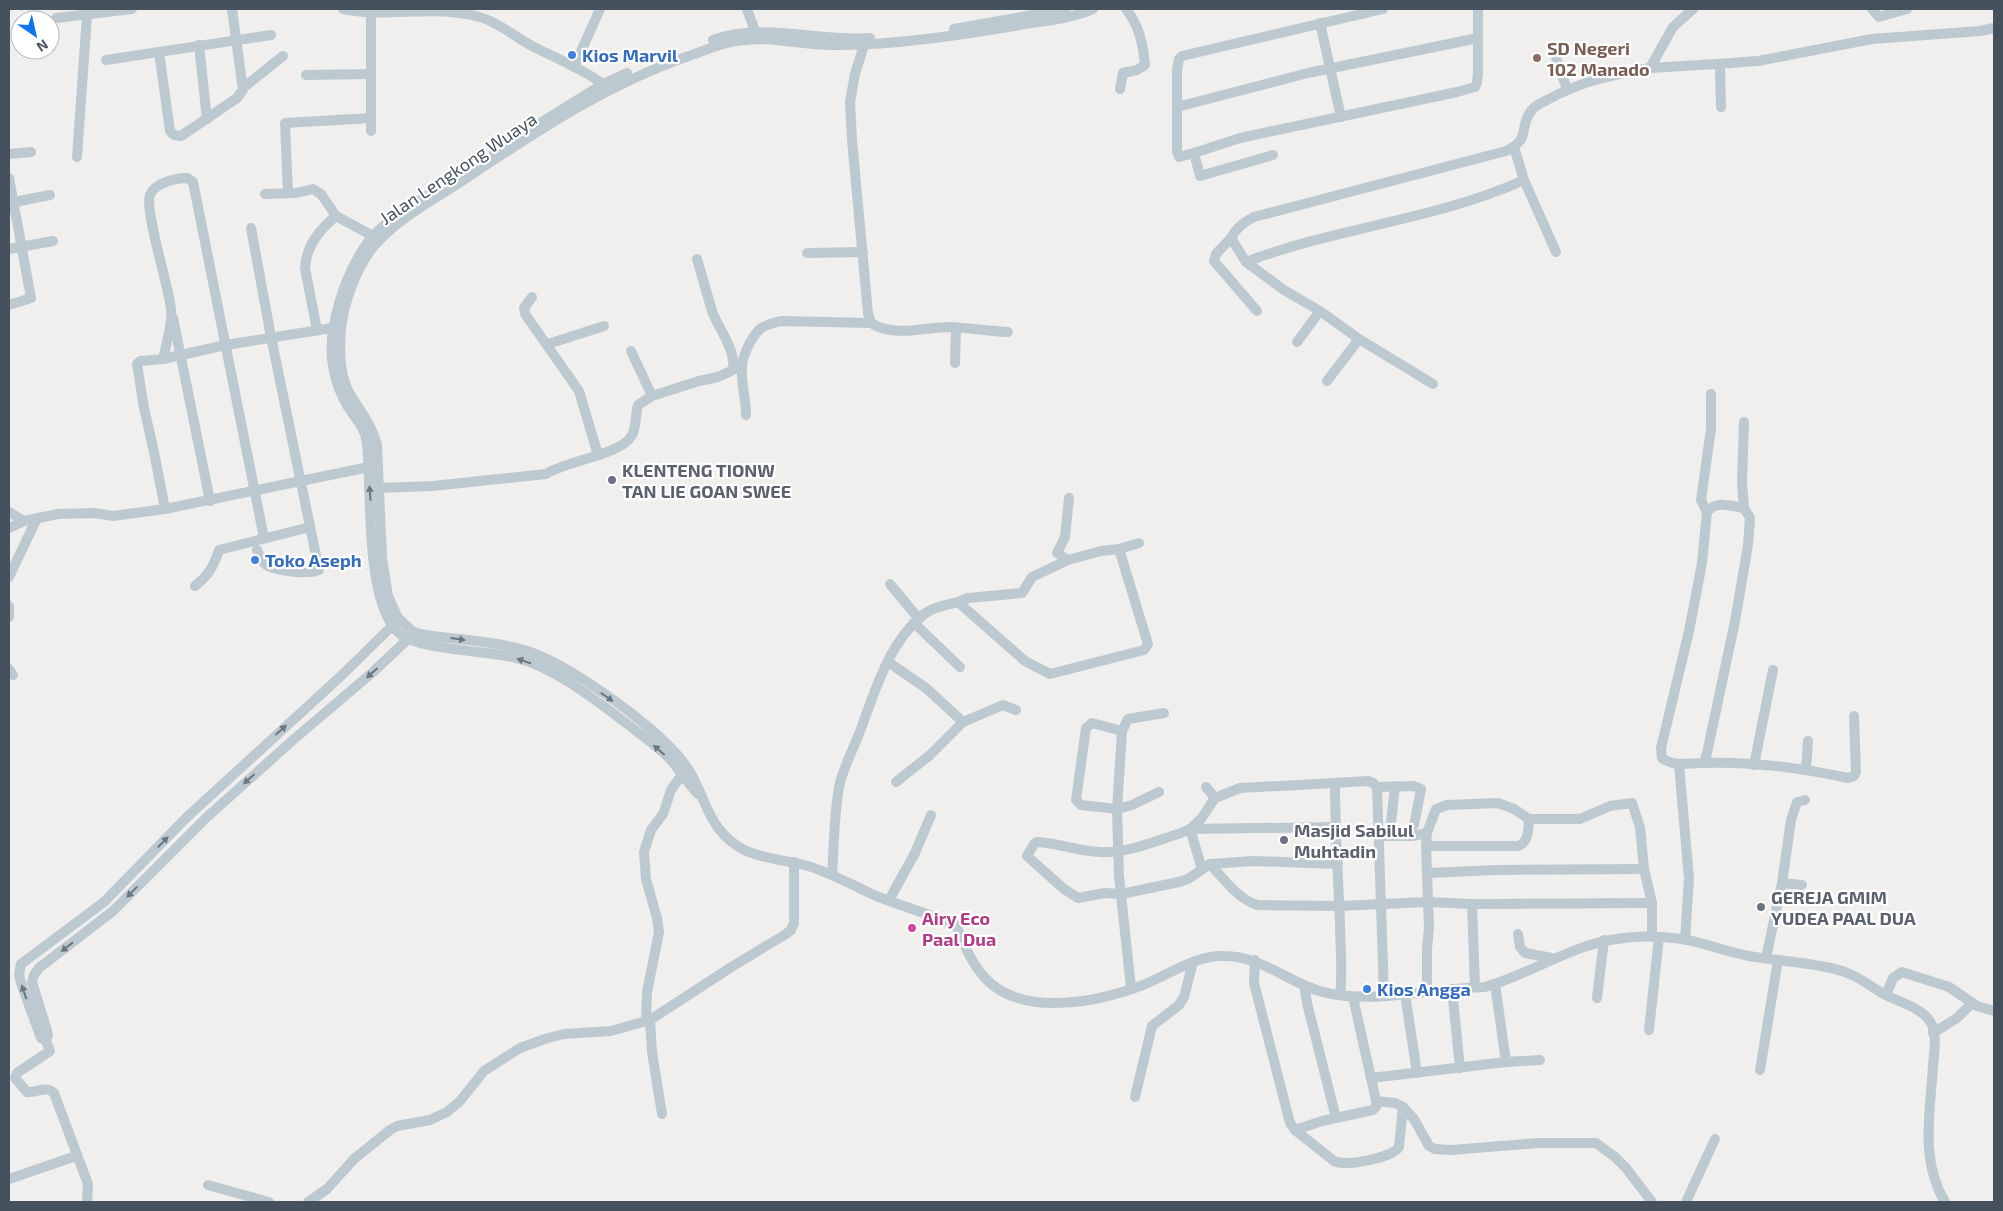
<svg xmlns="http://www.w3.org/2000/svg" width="2003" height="1211" viewBox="0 0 2003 1211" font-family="'Exo 2',sans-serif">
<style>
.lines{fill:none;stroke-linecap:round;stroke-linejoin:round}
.street{stroke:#bdc9d1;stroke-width:10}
.oneway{fill:#697680}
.shop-dot{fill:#3f7fe0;stroke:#fff;stroke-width:2}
.education-dot{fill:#8d6e63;stroke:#fff;stroke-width:2}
.worship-dot{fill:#6b7280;stroke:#fff;stroke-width:2}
.hotel-dot{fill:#d1479c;stroke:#fff;stroke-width:2}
.labels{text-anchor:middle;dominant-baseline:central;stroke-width:4.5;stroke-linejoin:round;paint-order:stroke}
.education-label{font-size:18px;font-weight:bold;fill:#785e54;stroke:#fff;text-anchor:start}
.shop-label{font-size:18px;font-weight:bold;fill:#366cbe;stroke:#fff;text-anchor:start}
.street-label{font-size:18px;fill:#45525d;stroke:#fff}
.worship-label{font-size:18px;font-weight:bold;fill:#5b616d;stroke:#fff;text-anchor:start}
.hotel-label{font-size:18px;font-weight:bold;fill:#b23c85;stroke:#fff;text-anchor:start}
</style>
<rect width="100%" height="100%" fill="#f1eeee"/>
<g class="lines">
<g class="street">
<path d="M343,9c42,9 90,-4 133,7 24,6 42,24 64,34 15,7 56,26 66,37"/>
<polyline points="747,9 755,31"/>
<path d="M1093,9c-22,10 -50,12 -73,16 -61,10 -122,20 -184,20 -33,1 -67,-10 -99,-4 -17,2 -33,10 -48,15 -82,28 -155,77 -227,125 -29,19 -65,38 -88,65 -18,22 -30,56 -33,83 -2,23 -2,49 11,68 10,17 20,28 25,48l5,113 6,38 10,22 14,13 8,3c34,6 71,6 104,16 43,12 133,77 160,113 21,27 20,60 52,82 17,13 51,15 72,21 23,7 44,19 66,29 27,11 55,19 82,30 8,19 15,38 29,53 37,40 113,24 158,7 26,-10 52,-30 81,-29 40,0 66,29 103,37 51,11 106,-5 158,-6 46,-13 84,-41 131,-48 22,-4 45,-3 67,0 22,4 44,13 66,17 29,5 58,6 86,13 18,4 31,14 47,24 15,9 42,14 50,32 5,12 2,28 1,41 -3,47 -13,94 12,136"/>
<polyline points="1872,9 1879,17 1907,9"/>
<polyline points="56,18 132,9"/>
<polyline points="1320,23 1341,117"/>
<polyline points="954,29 1066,9"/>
<path d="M713,40c51,-18 105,2 157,-2"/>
<polyline points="199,45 207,119"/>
<path d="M864,45l-9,29 -5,28 2,38 16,173 3,10c24,15 52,4 79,4 19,1 39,4 58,5"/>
<polyline points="159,52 170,131 174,135 181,136 237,98 243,90 232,9"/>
<polyline points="1556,58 1567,89"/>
<polyline points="106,60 271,35"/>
<polyline points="1717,64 1758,61 1872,39 1980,31 1994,28"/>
<polyline points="574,67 600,9"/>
<polyline points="1650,68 1717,64 1720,68 1721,107"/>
<polyline points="306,75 370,74"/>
<polyline points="243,88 283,56"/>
<path d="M1120,89l3,-16 14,-3 8,-5c-2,-21 -6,-40 -19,-56"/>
<polyline points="1177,107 1308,73 1478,38"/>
<polyline points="371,131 371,11"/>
<polyline points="1514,147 1524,180 1556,252"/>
<polyline points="494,152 603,84 627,73"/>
<polyline points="1194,153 1179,157 1177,152 1177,70 1179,59 1182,56 1383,9"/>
<polyline points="9,154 31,152"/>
<polyline points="1273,155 1200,176 1194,153 1240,138 1457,92 1475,87 1477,82 1478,72 1478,9"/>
<polyline points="77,157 87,15"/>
<polyline points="9,178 31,298 9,305"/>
<path d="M436,190c-23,15 -51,30 -68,52 -17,23 -29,55 -34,83 -6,28 -1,57 14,82 8,12 18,22 19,37 5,46 -3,160 33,190 20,17 92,16 120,25 36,10 77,42 106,64 14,11 30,22 43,35 11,12 18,25 29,36"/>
<polyline points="288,193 285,123 371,118"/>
<polyline points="265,194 296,193 313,189 321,194 336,216 373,236"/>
<polyline points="9,203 50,195"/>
<path d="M251,228l20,109 48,233c-9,5 -46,1 -54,-6 -4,-3 -6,-9 -8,-14"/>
<polyline points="1231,238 1216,254 1214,261 1257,311"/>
<polyline points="9,249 53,241"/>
<polyline points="807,253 863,252"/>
<path d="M1246,262c91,-35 190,-42 278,-82"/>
<polyline points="532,297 524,308 525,314 579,391 598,455"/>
<polyline points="173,318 210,501"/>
<path d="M317,330l-12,-62c1,-22 15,-39 31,-52"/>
<polyline points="1297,342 1320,311"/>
<polyline points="548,344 604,326"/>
<polyline points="163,359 226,345 338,327"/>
<polyline points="955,363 956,328"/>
<polyline points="1327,381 1359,339"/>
<path d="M1433,384l-74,-45 -39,-28 -36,-21 -38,-28 -15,-24c6,-11 13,-16 23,-21l252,-66c26,-13 12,-22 25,-40 4,-6 10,-8 16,-11 34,-19 65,-25 103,-32l23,-41 20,-18"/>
<path d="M652,396l47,-15 19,-4 15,-7c3,-21 -14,-40 -21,-59 -5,-17 -10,-35 -15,-52"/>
<path d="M746,415c0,-16 -5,-31 -4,-47 0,-12 9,-30 17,-38 6,-6 15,-7 22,-9l90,2"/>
<path d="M379,488l54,-2 113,-12c22,-14 76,-19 86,-39 5,-10 3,-20 6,-30l14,-9 -21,-45"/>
<polyline points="1744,508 1742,482 1744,422"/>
<path d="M165,509l-11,-57 -10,-44 -7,-44 3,-3 23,-2c3,-14 10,-37 8,-50 -2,-22 -27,-99 -21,-114 4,-12 26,-17 37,-17l6,4 71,356"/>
<polyline points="9,512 24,521"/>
<polyline points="1707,512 1701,500 1711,429 1711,394"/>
<polyline points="9,528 24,521 58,514 94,513 113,516 165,509 369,467"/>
<polyline points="1068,560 1101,551 1119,549"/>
<polyline points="9,577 37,518"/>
<polyline points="890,584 919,619"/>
<path d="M195,586c13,-10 19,-20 24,-36l91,-23"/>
<polyline points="958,602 968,598 1022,593 1032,577 1068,560 1057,553 1065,537 1069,498"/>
<polyline points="9,606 9,617"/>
<polyline points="914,623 960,667"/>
<polyline points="888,662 926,688 963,722"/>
<polyline points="9,669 13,675"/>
<polyline points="1122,731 1092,723 1086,728 1076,800 1081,805 1117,809 1132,805 1159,792"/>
<path d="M1704,763l3,-10 28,-132 13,-76 2,-27 -6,-10c-14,-2 -27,-8 -37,4l-5,51 -13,68 -28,117 1,10c12,9 26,5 40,5 49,-2 99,5 146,15l6,-2 2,-4 -2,-56"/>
<polyline points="1679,764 1689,879 1685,940"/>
<polyline points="1754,765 1773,670"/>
<polyline points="1806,769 1808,741"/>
<polyline points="896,782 930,755 963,722 1003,705 1016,710"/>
<path d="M1335,783l-95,5 -25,10 -14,21 -11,10 -9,4c-26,8 -55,21 -82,19 -21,-1 -41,-9 -62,-10l-3,2 -7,12 37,33 14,9 27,-5 16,1 58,-12 9,-3 22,-15 44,-3 84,3"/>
<polyline points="1206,787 1215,798"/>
<polyline points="1377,787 1414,786 1421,789 1414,825"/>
<polyline points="1391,823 1395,786"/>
<polyline points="1379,836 1412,836 1427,833"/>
<path d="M1426,846h92c11,-4 10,-16 11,-27"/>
<path d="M1210,864c13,14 28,35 47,41l82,1 88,-4 45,2 180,-1"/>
<polyline points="1202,869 1190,829 1335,827"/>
<polyline points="1427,873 1496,870 1644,869"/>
<path d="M832,874c2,-29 2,-58 7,-87 4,-19 13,-35 20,-53 15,-40 29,-91 64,-119 10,-8 23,-10 35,-13l67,59 25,13 94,-24 4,-6 -29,-95 20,-6"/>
<polyline points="1782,883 1802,885"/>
<polyline points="889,900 915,853 931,815"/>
<polyline points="1472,904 1475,987"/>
<polyline points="1518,934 1520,947 1525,953 1552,958"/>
<polyline points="1766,958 1782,883 1791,820 1797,802 1805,800"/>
<path d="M1255,960l-1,23 36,140 5,7 39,31c11,6 58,-3 65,-14l4,-40"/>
<polyline points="1304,985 1307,1003 1336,1118"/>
<polyline points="1131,988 1119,876 1117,809 1122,731 1128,719 1164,713"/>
<polyline points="1452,989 1460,1068"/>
<polyline points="1427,991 1427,949 1429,927 1426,846 1427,833 1436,809 1447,805 1498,803 1514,809 1529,819 1580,819 1610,806 1632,803 1640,827 1644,869 1652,903 1652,936"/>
<polyline points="1405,994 1417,1073"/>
<path d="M1340,995c3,-25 0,-49 0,-73 -2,-46 -5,-92 -5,-139l33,-2 5,2 4,4 7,208"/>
<polyline points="1886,995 1893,978 1902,972 1949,987 1977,1006 1994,1011"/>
<polyline points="1597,998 1604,940"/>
<polyline points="650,1020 652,1052 662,1114"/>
<polyline points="646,1022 647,992 659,932 657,918 646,879 644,852 651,830 663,814 671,790 681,776"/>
<polyline points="1649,1030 1659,937"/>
<polyline points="1933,1033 1957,1018 1972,1003"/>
<polyline points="46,1041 41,1038 21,983 19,975 21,964 104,902 186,818 341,676 392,626"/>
<polyline points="1506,1062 1540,1060"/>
<polyline points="1760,1070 1778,960"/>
<polyline points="1371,1078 1506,1062 1495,984"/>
<polyline points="1135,1097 1152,1026 1179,1005 1184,997 1193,962"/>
<polyline points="1376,1101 1395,1103 1403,1107 1414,1119 1429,1146 1435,1149 1451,1150 1538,1143 1596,1143 1615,1157 1626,1168 1652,1202"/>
<polyline points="1295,1130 1322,1121 1373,1110 1377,1105 1353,997"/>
<polyline points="9,1179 76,1156"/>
<polyline points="208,1185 269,1202"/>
<path d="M87,1202l1,-18 -34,-91c-8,-8 -17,0 -27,-1l-12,-14 2,-5 33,-22 -4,-10 2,-6 -2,-8 -14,-45 2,-7 5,-7 74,-57 94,-94 86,-77 80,-68 35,-33"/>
<polyline points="308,1202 327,1189 354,1159 390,1130 397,1126 430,1120 447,1112 460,1101 484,1071 520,1048 548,1038 564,1034 611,1031 650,1020 733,966 786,934 791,930 794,923 794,862"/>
<polyline points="1686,1202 1715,1139"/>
</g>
</g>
<defs><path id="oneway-solid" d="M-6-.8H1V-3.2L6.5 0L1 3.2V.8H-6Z" transform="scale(1.25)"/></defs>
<g class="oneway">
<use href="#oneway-solid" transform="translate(370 493) rotate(-94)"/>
<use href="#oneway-solid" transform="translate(458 639) rotate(8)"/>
<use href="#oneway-solid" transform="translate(524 661) rotate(-161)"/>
<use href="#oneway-solid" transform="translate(372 673) rotate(138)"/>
<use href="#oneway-solid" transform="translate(607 697) rotate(35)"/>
<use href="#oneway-solid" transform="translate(281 730) rotate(-42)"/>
<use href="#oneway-solid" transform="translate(659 750) rotate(-139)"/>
<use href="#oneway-solid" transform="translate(249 779) rotate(138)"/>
<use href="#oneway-solid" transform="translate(163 842) rotate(-46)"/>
<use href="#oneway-solid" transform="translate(132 892) rotate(134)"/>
<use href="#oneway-solid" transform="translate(67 947) rotate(142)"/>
<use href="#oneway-solid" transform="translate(24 992) rotate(-109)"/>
</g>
<g class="shop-dot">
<circle cx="572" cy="55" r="5"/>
<circle cx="255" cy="560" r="5"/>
<circle cx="1367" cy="989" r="5"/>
</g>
<circle class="education-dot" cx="1537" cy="58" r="5"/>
<g class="worship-dot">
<circle cx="612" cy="480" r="5"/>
<circle cx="1284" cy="840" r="5"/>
<circle cx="1761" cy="907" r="5"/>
</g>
<circle class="hotel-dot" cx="912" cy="928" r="5"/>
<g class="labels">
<g class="education-label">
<text x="1547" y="48">SD Negeri<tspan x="1547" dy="21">102 Manado</tspan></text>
</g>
<g class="shop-label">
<text x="582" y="55">Kios Marvil</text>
<text x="265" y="560">Toko Aseph</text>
<text x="1377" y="989">Kios Angga</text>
</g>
<g class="street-label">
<text transform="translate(458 168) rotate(-34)">Jalan Lengkong Wuaya</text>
</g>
<g class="worship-label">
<text x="622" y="470">KLENTENG TIONW<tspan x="622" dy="21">TAN LIE GOAN SWEE</tspan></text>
<text x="1294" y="830">Masjid Sabilul<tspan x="1294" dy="21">Muhtadin</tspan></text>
<text x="1771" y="897">GEREJA GMIM<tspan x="1771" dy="21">YUDEA PAAL DUA</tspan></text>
</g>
<g class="hotel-label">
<text x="922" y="918">Airy Eco<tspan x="922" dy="21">Paal Dua</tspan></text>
</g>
</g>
<rect width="2003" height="1211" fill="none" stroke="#45525d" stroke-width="20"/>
<g transform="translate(35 35) rotate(146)"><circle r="24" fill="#ffffff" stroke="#b5babe"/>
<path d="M0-4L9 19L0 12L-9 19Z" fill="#0a75ee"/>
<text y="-8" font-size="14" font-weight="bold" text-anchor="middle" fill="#45525d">N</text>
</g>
</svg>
